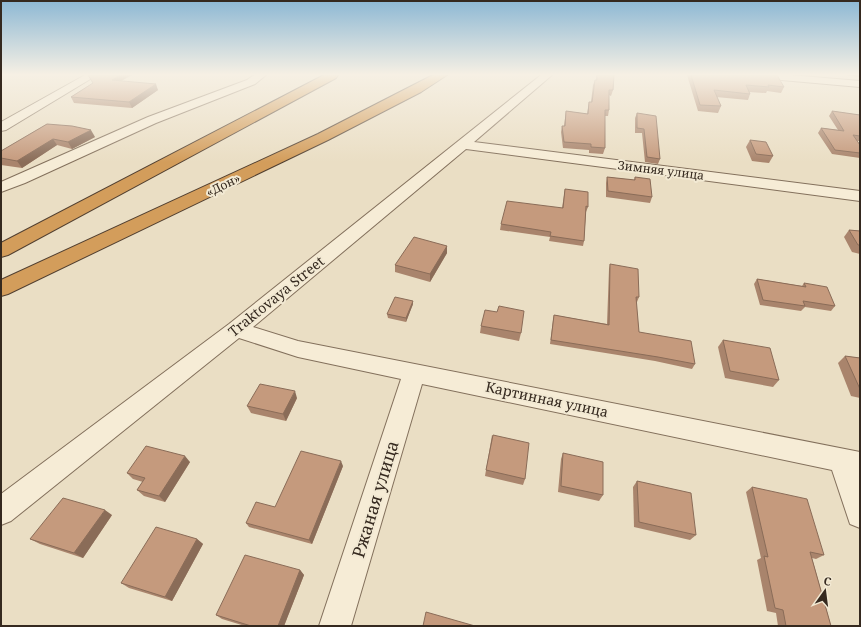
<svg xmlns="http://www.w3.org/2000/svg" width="861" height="627" viewBox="0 0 861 627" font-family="'Noto Serif',serif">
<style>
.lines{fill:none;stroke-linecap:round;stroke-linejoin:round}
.street-casing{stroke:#83705c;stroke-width:2}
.highway-casing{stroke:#513f30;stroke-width:2}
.street{fill:#f6ecd6;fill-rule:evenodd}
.highway{fill:#d39d5b;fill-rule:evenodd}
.wall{fill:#a9846c}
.shaded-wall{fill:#8a6c58}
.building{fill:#c59a7d;stroke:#8a6c58}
.labels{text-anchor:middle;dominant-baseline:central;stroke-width:4;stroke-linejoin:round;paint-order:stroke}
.far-street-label{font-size:12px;fill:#35291f;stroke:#f2e9d3}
.street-label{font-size:14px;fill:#35291f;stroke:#f2e9d3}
.near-street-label{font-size:17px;fill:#35291f;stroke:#f2e9d3}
</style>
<rect width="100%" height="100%" fill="#eadec4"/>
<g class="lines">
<g class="street-casing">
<g id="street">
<polygon points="85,75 97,75 6,130 1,131 1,122"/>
<polygon points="254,75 266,75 255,84 156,123 25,183 1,192 1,182 148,117 247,80"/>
<polygon points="541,75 552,75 474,142 860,191 860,201 466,149 253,327 298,341 860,452 860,528 850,524 832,470 422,384 351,626 319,626 401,379 298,357 239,338 11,521 1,525 1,494 229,324"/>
<polygon points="753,75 790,75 860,81 860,87 758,78"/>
</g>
</g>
<g class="highway-casing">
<g id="highway">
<polygon points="324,75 338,75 336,78 8,255 1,257 1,243"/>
<polygon points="433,75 447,75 421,92 328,140 8,294 1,296 1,280 318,134"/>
</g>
</g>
<use href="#street" class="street"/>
<use href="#highway" class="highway"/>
</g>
<g class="wall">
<polygon points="88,75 122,81 158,90 132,108 74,103 71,97 93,83"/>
<polygon points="596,75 614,75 613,90 611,96 609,95 609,110 608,116 605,116 605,148 603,154 589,153 589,150 563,148 561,132 562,126 564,126 566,111 587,114 589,102 591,102 593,85 595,80 596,80"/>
<polygon points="687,75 771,75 784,87 781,93 767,91 766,93 749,92 750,94 748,100 716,97 721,106 718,113 698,111"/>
<polygon points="844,75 860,75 860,77 845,75"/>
<polygon points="832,111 860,115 860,141 856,141 860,145 860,158 832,154 818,133 821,128 838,130 829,116"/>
<polygon points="637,113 660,159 658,164 645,162 642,133 635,133 635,118"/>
<polygon points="47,124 95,137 72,149 57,145 22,168 1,165 1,151"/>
<polygon points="750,140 773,156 769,163 752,161 746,147"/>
<polygon points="607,177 634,180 635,177 652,197 650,203 606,197 606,183"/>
<polygon points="565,189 588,207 586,212 584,241 583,246 549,241 550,237 500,230 501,224 562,208"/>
<polygon points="849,230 860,231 860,254 852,252 844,237"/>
<polygon points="447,246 447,253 430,282 395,272 395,265"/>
<polygon points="610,264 639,297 637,302 636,302 639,332 695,364 692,369 655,361 550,344 553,320 554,315 607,324 609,269"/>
<polygon points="757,279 802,286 804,283 835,306 831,311 805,307 801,311 760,305 754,284"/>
<polygon points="413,304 406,322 388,318 387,314"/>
<polygon points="497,312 521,333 519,341 480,333 481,326"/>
<polygon points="723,340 779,380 773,387 725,378 718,347"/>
<polygon points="845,356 860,358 860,398 851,396 838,363"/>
<polygon points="297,398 286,421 251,413 247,406"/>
<polygon points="492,435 525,479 523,485 485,476"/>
<polygon points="563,453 603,495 599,501 558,492 561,459"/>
<polygon points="190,462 165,502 144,496 137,490 143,482 133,479 127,473"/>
<polygon points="343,466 312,544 249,527 246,523 275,507"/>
<polygon points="637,481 696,535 690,540 634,527 633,487"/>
<polygon points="752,487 824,555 816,559 812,558 831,626 778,626 776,613 767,611 757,560 761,558 746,492"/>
<polygon points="112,515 83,558 40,544 30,539"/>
<polygon points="197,539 203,544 172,601 129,588 121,583"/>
<polygon points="300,570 304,575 284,626 245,626 222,619 216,615"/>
</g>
<g class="shaded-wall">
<polygon points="120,75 132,75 114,85 112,80"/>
<polygon points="156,84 158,90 132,108 129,102"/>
<polygon points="91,130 95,137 72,149 68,142"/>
<polygon points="53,139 57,145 22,168 17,161"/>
<polygon points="447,246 447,253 430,282 430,274"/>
<polygon points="413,301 413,304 406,322 406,318"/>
<polygon points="295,391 297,398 286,421 283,414"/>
<polygon points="185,456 190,462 165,502 159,496"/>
<polygon points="341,461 343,466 312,544 309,540"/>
<polygon points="105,510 112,515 83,558 74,553"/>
<polygon points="197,539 203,544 172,601 165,597"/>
<polygon points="300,570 304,575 284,626 278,626"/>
</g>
<g class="building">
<polygon points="88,75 120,75 112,80 156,84 129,102 71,97 93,83"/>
<polygon points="597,75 614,75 613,90 609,90 609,110 605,110 605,148 591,147 591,144 564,142 562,126 565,126 566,111 588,114 589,102 592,102 595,80 597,80"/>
<polygon points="691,75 777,75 784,87 768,85 769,87 746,85 750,94 714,90 721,106 700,105"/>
<polygon points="832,111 860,115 860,136 853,135 860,145 860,153 835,150 821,128 844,131"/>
<polygon points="637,113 656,116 660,159 647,157 644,129 637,128"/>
<polygon points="47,124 72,126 91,130 68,142 53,139 17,161 1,158 1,151"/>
<polygon points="750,140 766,142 773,156 756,154"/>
<polygon points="607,177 635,180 635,177 650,179 652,197 608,191"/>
<polygon points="565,189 588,192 588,207 586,206 584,241 550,236 551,232 501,224 507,201 563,208"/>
<polygon points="849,230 860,231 860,245 858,245"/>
<polygon points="414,237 447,246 430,274 395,265"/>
<polygon points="610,264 638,269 639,297 636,297 639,332 691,341 695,364 658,357 551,340 554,315 609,325"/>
<polygon points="757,279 806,287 804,283 827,287 835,306 803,301 805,306 763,300"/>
<polygon points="395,297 413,301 406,318 387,314"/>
<polygon points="499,306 524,311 521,333 481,326 485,310 497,312"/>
<polygon points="723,340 770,348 779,380 730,371"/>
<polygon points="845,356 860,358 860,389"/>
<polygon points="260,384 295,391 283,414 247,406"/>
<polygon points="493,435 529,443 525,479 486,470"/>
<polygon points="146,446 185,456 159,496 137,490 145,478 127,473"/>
<polygon points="301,451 341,461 309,540 246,523 256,502 275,507"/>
<polygon points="563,453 603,462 603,495 561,486"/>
<polygon points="637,481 691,493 696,535 639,522"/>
<polygon points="752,487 807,499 824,555 810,552 831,626 786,626 783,610 775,608 764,556 768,557"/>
<polygon points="63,498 105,510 74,553 30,539"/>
<polygon points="156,527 197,539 165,597 121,583"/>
<polygon points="245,555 300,570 278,626 251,626 216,615"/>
<polygon points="426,612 475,626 423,626"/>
</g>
<linearGradient id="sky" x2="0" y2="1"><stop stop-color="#8db8d4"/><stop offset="0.46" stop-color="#f6f0e4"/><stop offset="1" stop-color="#f6f0e4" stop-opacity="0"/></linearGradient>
<rect width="861" height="162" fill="url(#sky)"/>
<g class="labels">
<g class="far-street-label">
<text transform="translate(661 170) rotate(7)">Зимняя улица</text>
<text transform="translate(223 185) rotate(-26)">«Дон»</text>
</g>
<g class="street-label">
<text transform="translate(276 296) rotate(-39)">Traktovaya Street</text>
<text transform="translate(547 399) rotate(12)">Картинная улица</text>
</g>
<g class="near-street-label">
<text transform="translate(375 499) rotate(-73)">Ржаная улица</text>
</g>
</g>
<rect width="861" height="627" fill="none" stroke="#35291f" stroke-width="4"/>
<g transform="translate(825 591) rotate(14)" stroke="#f2e9d3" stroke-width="3" paint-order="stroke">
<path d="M0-3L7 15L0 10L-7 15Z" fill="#35291f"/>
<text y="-6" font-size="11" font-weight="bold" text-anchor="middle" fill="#35291f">С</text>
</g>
</svg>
